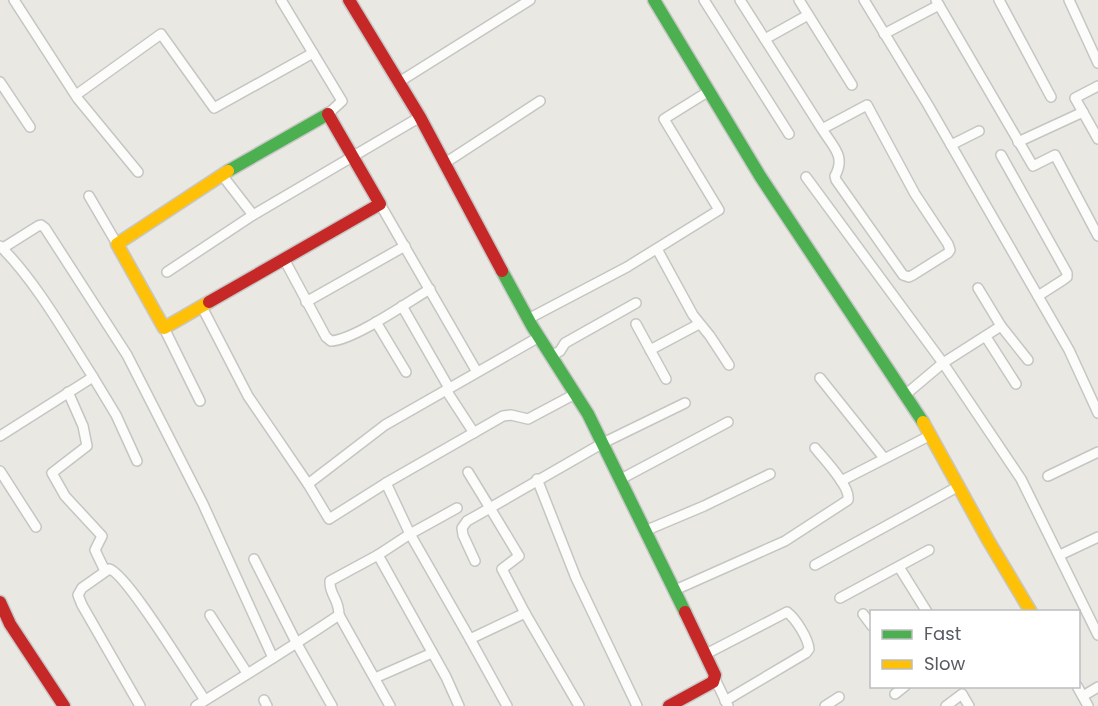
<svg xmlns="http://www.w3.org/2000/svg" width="1098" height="706" viewBox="0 0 1098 706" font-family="Poppins,sans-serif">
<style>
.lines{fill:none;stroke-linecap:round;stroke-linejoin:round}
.street-casing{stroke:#c5c6c4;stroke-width:12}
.fast-casing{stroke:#c7c7c7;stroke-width:15}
.slow-casing{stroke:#c7c7c7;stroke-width:15}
.jam-casing{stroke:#c7c7c7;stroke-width:15}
.street{stroke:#fcfcfb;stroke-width:9}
.fast{stroke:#4caf50;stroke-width:12}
.slow{stroke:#ffc107;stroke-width:12}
.jam{stroke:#c62828;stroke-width:12}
</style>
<rect width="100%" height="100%" fill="#e9e8e2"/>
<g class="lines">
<g class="street-casing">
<g id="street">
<polyline points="14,0 78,99 138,172"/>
<polyline points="281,0 342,101 328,114"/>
<polyline points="704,0 789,134"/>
<path d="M740,0l82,129 45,-24 48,89 33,50 2,6 -2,3 -35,22 -4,2 -6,-2 -67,-95 -1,-4c11,-20 -2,-29 -13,-47"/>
<polyline points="799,0 852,85"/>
<polyline points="864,0 928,105 1069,350 1098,413"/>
<polyline points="936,0 1033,166 1055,155 1098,236"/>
<polyline points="999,0 1051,97"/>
<polyline points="1069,0 1098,63"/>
<polyline points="884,34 939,5"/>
<polyline points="765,39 808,15"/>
<polyline points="0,82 30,127"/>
<polyline points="399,82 530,0"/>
<polyline points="1098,86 1075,98 1098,139"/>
<polyline points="76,95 161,34 214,108 313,53"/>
<polyline points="1018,142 1083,112"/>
<polyline points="951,145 979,131"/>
<polyline points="1001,155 1067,273 1067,277 1063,280 1038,296"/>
<polyline points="445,163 540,101"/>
<polyline points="222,175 253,215"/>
<polyline points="806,177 943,363 1021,479 1098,635"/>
<polyline points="89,196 117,244"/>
<polyline points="380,204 477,372"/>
<path d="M0,246c35,34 66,89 93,131l-93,59"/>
<polyline points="3,248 38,226 41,225 45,228 127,355 203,504 273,658"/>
<polyline points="657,249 693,315 710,336 729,365"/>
<path d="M284,259l42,78 5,4c23,-1 77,-39 99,-52"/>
<polyline points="167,272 253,215 420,117"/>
<polyline points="978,288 1001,326"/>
<polyline points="306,302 405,246"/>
<polyline points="402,306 449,388"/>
<polyline points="202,307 248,396 308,484 329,519 386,483"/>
<polyline points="528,319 627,267 719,210 664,119 709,91"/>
<polyline points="376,322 406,372"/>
<polyline points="636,324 666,379"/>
<polyline points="164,328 200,401"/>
<polyline points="986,337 1016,384"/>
<polyline points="650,350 699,324"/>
<polyline points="551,356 560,351 565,343 636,303"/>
<polyline points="93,377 116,415 137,461"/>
<polyline points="820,378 884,458"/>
<polyline points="446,390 474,433"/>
<polyline points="68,392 83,426 87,446 52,473 65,496 102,536 95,550 105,571"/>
<polyline points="905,395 943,363 1001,326 1028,360"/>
<polyline points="0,471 36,527"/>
<polyline points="468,472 490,508 467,521 462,528 463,535 475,561"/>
<polyline points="1048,476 1098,452"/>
<polyline points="537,479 576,578 637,706"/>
<polyline points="621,479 728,422"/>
<polyline points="841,481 931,435"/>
<polyline points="308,484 385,425 539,337"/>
<polyline points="457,508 410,534 470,639 525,613 579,706"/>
<polyline points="647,530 704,506 770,474"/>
<polyline points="378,555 446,677 459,706"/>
<polyline points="1060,555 1098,537"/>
<polyline points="254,559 297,644 332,706"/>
<polyline points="815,565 959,486"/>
<polyline points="899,567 927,612"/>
<path d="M675,590l110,-49 63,-41c3,-13 -24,-41 -33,-52"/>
<polyline points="840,598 929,550"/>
<polyline points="525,613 502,569 519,556 490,508 603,443 685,403"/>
<polyline points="863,614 872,626"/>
<polyline points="210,615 247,673"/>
<polyline points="339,615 390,706"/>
<polyline points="470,639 507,706"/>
<path d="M706,654l81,-42c9,7 21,26 22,37l-3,4 -81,48"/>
<polyline points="375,678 432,653"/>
<polyline points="715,679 728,706"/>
<polyline points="1077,686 1088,706"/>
<polyline points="895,694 905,686"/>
<polyline points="1083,696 1098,687"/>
<polyline points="264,700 267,706"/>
<path d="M140,706l-58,-101 -4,-10 4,-7 27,-19c17,3 82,111 96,131"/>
<path d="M196,706c48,-30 96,-59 143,-91 0,-17 -10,-20 -9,-34l48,-26 32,-21 -24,-51 117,-67 8,-1 17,4 47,-25"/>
<polyline points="825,706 839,697"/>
<polyline points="946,706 962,694 969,706"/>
</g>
</g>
<g class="fast-casing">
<g id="fast">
<polyline points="654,0 760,176 923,422"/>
<polyline points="228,171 328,114"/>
<polyline points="502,271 532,326 588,414 685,612"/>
</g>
</g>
<g class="slow-casing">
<g id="slow">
<polyline points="209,302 164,328 117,244 228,171"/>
<polyline points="923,422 988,540 1031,612"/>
</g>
</g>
<g class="jam-casing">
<g id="jam">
<polyline points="349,0 420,117 502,271"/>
<polyline points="209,302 380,204 328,114"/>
<polyline points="0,602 10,624 64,706"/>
<polyline points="669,706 713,682 715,675 685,612"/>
</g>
</g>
<use href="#street" class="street"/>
<use href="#fast" class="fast"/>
<use href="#slow" class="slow"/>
<use href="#jam" class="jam"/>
</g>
<rect x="870" y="610" width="210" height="78" fill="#ffffff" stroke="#bcbdc0" stroke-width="1.5"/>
<rect x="882" y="630" width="30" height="9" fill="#4caf50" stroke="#bcbdc0" stroke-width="1.5"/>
<text x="924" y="640" font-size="18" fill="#585b61">Fast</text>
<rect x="882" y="660" width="30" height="9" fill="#ffc107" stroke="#bcbdc0" stroke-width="1.5"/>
<text x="924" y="670" font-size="18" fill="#585b61">Slow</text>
</svg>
